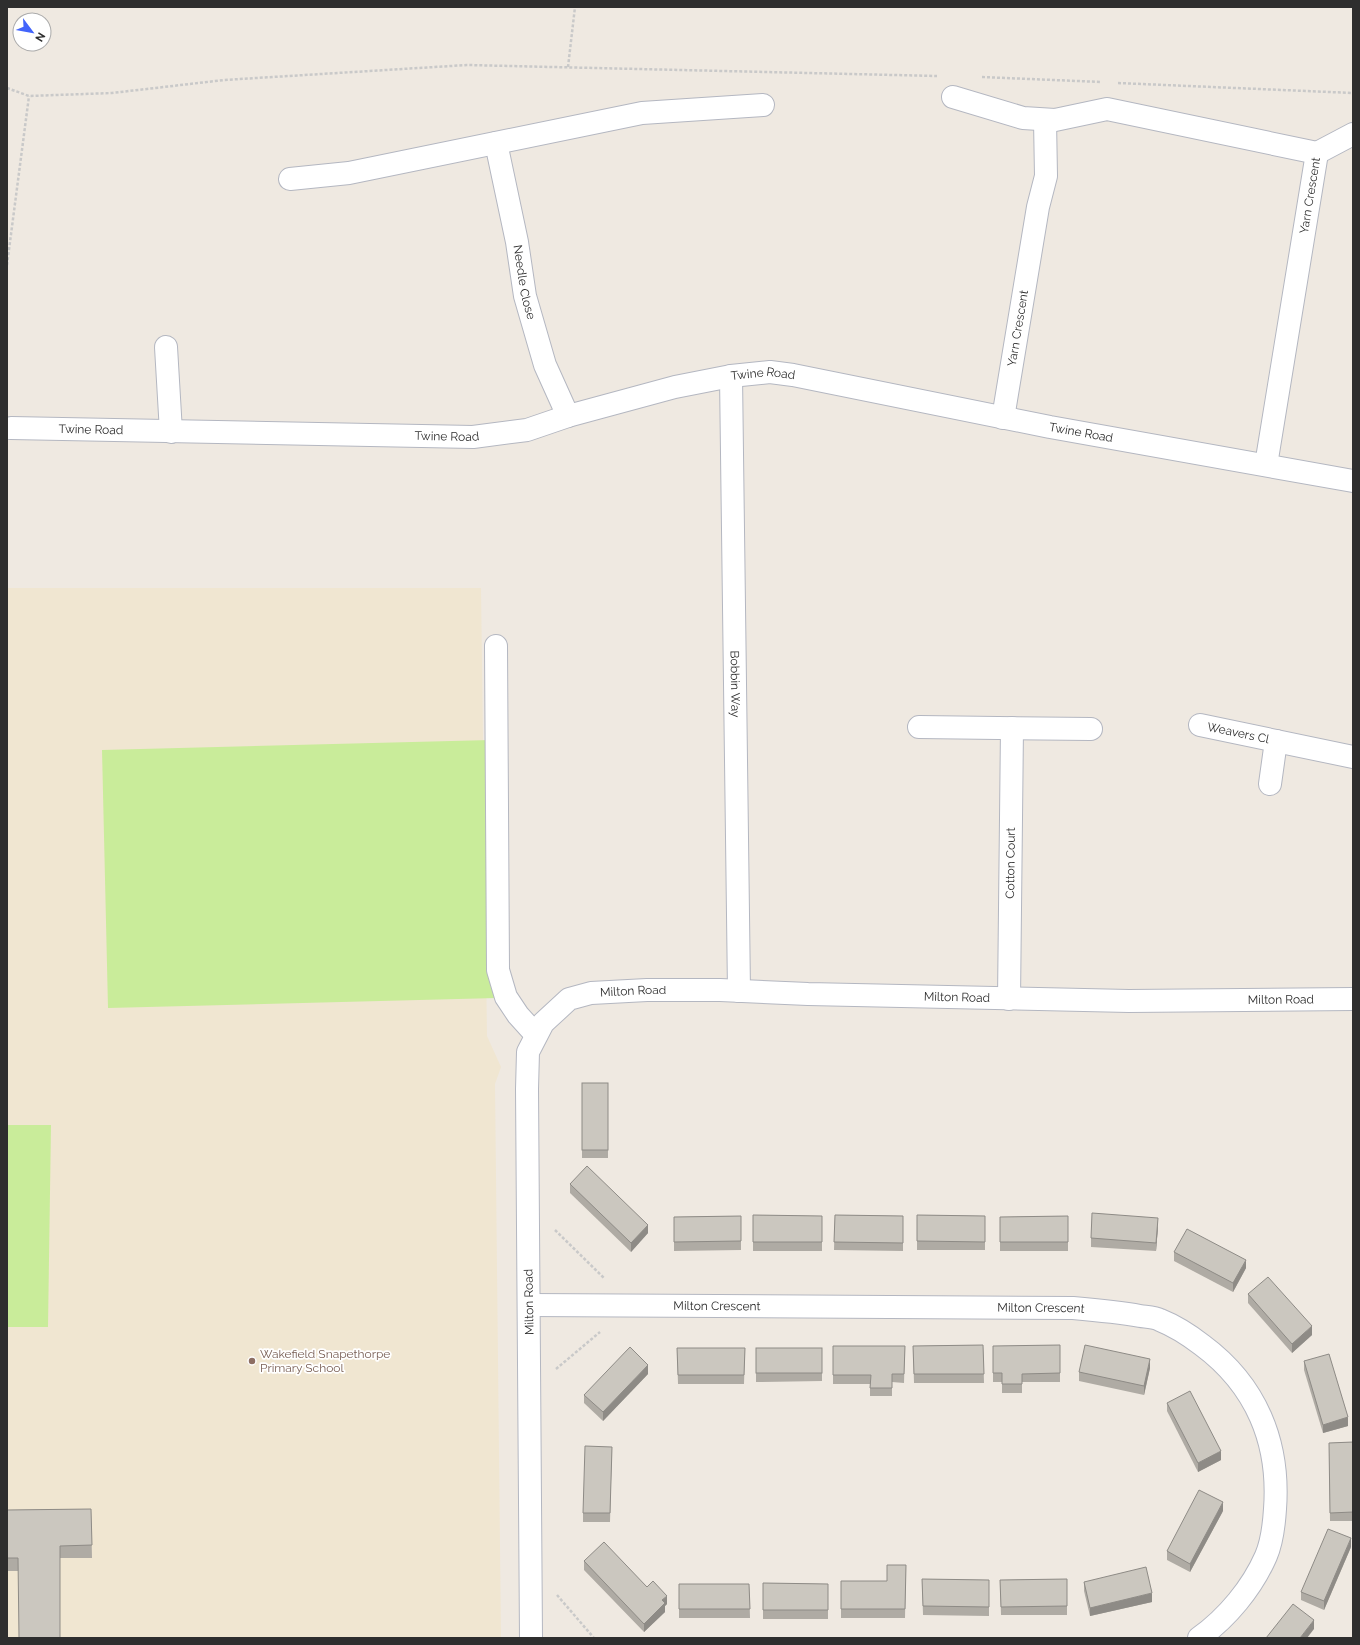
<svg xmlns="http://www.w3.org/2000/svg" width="1360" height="1645" viewBox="0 0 1360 1645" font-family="Raleway,sans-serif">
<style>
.education{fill:#f0e6d1}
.pitch{fill:#c9ec9a}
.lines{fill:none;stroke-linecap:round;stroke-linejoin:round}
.minor-casing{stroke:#b4b7c1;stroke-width:24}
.path{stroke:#c9c9c9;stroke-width:2.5;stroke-dasharray:3 2;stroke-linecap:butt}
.minor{stroke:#fff;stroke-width:22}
.wall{fill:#afaba4}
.shaded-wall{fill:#8e8b86}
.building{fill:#cbc7bf;stroke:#8e8b86}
.education-dot{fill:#8d6e63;stroke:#fff;stroke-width:1.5}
.labels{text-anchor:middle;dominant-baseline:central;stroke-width:3.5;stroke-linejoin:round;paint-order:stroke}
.street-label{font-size:12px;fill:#2e2e2e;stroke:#fff}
.education-label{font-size:12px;fill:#785e54;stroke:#fff;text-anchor:start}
</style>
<rect width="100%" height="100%" fill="#efe9e1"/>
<polygon class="education" points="7,588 481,588 487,1036 501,1067 495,1084 501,1638 7,1638"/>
<g class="pitch">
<polygon points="491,740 497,998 108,1008 102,750"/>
<polygon points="7,1125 51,1125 48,1327 7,1327"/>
</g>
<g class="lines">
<g class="minor-casing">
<g id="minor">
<polyline points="953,97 1023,118 1055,120 1107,109 1317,153"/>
<path id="s1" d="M496,143l21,99 8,54 20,69 23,51"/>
<polyline points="1317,153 1353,134"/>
<polyline points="290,179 349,173 642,113 763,105"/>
<polyline points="166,347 171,432"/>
<path id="s2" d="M731,376l8,615"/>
<path id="s3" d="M1003,418l35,-211 8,-31 -1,-56"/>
<path id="s4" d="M11,428l462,9 54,-7 41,-14 107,-29 56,-11 39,-4 23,3 257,52 303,54"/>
<path id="s5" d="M1266,465l51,-312"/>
<polyline points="496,646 498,970 506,997 518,1015 536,1035"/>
<path id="s6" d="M1200,725l153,32"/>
<polyline points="919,727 1091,729"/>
<polyline points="1270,784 1276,741"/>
<path id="s7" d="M1009,999l3,-271"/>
<path id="s8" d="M529,1305l544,3c23,2 45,4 67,8 6,1 14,1 20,4 15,6 29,15 42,25 54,40 78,97 73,164 -1,16 -3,33 -9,47 -14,32 -39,62 -67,82"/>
<path id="s9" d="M531,1638l-4,-549 1,-37 15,-29 26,-24 22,-6 56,-3h73l88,4 321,7 224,-2"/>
</g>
</g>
<g class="path">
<polyline points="568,67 575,7"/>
<polyline points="982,77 1101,82"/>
<polyline points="1118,83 1353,93"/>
<polyline points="7,88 29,96 112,93 224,80 467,65 937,76"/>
<polyline points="7,265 29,96"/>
<polyline points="555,1230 605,1279"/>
<polyline points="556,1369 600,1332"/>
<polyline points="557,1595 594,1638"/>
</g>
<use href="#minor" class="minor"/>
</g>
<g class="wall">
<rect x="582" y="1083" width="26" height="75"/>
<polygon points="570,1184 648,1233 631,1252 570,1193"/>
<polygon points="753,1215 822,1216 822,1251 753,1251"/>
<polygon points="835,1215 903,1216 903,1251 834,1250"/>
<polygon points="917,1215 985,1216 985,1250 917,1250"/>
<polygon points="741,1216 741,1250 674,1251 674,1217"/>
<polygon points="1068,1216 1068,1251 1000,1251 1000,1217"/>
<polygon points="1158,1227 1156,1251 1091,1247 1091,1238"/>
<polygon points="1174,1252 1246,1268 1233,1292 1174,1261"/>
<polygon points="1248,1294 1312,1335 1292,1353 1248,1303"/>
<polygon points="983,1345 984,1383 914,1383 913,1346"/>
<polygon points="1060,1345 1060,1382 1022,1382 1022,1393 1002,1393 1002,1382 993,1382 993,1346"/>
<polygon points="833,1346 905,1346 904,1383 892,1382 892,1396 870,1396 870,1384 833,1384"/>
<polygon points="677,1348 745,1348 744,1384 678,1384"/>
<polygon points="756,1348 822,1348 822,1381 756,1382"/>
<polygon points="1304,1361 1348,1426 1323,1433 1304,1370"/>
<polygon points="1150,1368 1144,1395 1079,1381 1079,1372"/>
<polygon points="648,1374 603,1421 584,1403 584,1395"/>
<polygon points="1167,1403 1221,1460 1198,1472 1167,1411"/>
<polygon points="1353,1442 1353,1521 1330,1521 1329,1443"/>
<polygon points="612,1447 610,1522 583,1522 583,1513"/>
<polygon points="91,1509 92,1558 60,1558 18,1571 7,1571 7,1510"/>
<polygon points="1223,1511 1190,1572 1167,1560 1167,1551"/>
<polygon points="1351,1547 1324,1610 1301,1600 1301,1592"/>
<polygon points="584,1561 647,1587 667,1604 665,1606 665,1612 644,1632 584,1570"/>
<polygon points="906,1565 905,1618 841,1618 841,1581 887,1581"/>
<polygon points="922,1579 989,1580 989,1616 923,1615"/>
<polygon points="1067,1579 1067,1615 1001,1615 1000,1580"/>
<polygon points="1084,1582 1152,1602 1090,1616 1084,1591"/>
<polygon points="763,1583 828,1584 828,1619 763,1619"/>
<polygon points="679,1584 749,1584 750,1618 679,1618"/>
</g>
<g class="shaded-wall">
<polygon points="1158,1218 1158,1227 1156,1251 1156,1243"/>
<polygon points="648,1225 648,1233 631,1252 631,1243"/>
<polygon points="1246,1260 1246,1268 1233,1292 1233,1283"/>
<polygon points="1312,1326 1312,1335 1292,1353 1292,1344"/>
<polygon points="1150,1359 1150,1368 1144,1395 1144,1386"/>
<polygon points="648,1365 648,1374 603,1421 603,1412"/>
<polygon points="1348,1417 1348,1426 1323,1433 1323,1425"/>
<polygon points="1221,1451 1221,1460 1198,1472 1198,1463"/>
<polygon points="1223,1502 1223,1511 1190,1572 1190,1564"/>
<polygon points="1351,1538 1351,1547 1324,1610 1324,1601"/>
<polygon points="1152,1593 1152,1602 1090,1616 1090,1608"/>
<polygon points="667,1596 667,1604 665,1606 665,1612 644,1632 644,1624 662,1600"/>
<polygon points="1314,1620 1314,1629 1307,1638 1300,1638"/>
</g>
<g class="building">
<rect x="582" y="1083" width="26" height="67"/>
<polygon points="587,1166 648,1225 631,1243 570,1184"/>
<polygon points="1092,1213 1158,1218 1156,1243 1091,1238"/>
<polygon points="753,1215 822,1216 822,1242 753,1242"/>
<polygon points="835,1215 903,1216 903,1243 834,1242"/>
<polygon points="917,1215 985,1216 985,1242 917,1241"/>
<polygon points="741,1216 741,1241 674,1242 674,1217"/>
<polygon points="1068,1216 1068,1242 1000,1242 1000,1217"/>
<polygon points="1187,1229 1246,1260 1233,1283 1174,1252"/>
<polygon points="1268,1277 1312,1326 1292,1344 1248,1294"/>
<polygon points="983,1345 984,1374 914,1374 913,1346"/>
<polygon points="1060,1345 1060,1373 1022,1374 1022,1384 1002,1384 1002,1373 993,1373 993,1346"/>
<polygon points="1085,1345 1150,1359 1144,1386 1079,1372"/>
<polygon points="833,1346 905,1346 904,1374 892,1374 892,1388 870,1388 871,1375 833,1375"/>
<polygon points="630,1347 648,1365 603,1412 584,1395"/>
<polygon points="677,1348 745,1348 744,1375 678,1375"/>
<rect x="756" y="1348" width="66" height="25"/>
<polygon points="1329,1354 1348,1417 1323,1425 1304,1361"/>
<polygon points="1190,1391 1221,1451 1198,1463 1167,1403"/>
<polygon points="1353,1442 1353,1512 1330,1513 1329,1443"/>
<polygon points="585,1446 612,1447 610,1513 583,1513"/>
<polygon points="1199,1490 1223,1502 1190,1564 1167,1551"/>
<polygon points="91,1509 92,1545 60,1546 60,1638 19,1638 18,1558 7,1558 7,1510"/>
<polygon points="1328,1529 1351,1538 1324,1601 1301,1592"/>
<polygon points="604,1542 647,1587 653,1581 667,1596 662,1600 665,1603 644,1624 584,1561"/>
<polygon points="887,1565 906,1565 905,1609 841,1609 841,1581 887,1581"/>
<polygon points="1146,1567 1152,1593 1090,1608 1084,1582"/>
<polygon points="922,1579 989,1580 989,1607 923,1606"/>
<polygon points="1067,1579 1067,1606 1001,1607 1000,1580"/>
<polygon points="763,1583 828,1584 828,1610 763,1610"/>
<polygon points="679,1584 749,1584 750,1609 679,1609"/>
<polygon points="1293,1604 1314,1620 1300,1638 1266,1638"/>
</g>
<circle class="education-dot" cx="252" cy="1361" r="4"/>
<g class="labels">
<g class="street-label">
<text stroke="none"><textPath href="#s5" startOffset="273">Yarn Crescent</textPath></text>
<text stroke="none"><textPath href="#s1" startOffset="142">Needle Close</textPath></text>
<text stroke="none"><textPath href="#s3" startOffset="91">Yarn Crescent</textPath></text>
<text stroke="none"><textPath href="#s4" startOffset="760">Twine Road</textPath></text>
<text stroke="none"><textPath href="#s4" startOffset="80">Twine Road</textPath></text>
<text stroke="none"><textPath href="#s4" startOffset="1084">Twine Road</textPath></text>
<text stroke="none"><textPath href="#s4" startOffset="436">Twine Road</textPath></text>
<text stroke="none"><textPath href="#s2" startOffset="308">Bobbin Way</textPath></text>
<text stroke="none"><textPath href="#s6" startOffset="39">Weavers Cl</textPath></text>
<text stroke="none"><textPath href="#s7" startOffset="136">Cotton Court</textPath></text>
<text stroke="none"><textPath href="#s9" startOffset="719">Milton Road</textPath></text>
<text stroke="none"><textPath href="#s9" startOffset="1043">Milton Road</textPath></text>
<text stroke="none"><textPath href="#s9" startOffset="1367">Milton Road</textPath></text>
<text transform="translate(529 1302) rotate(-91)">Milton Road</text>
<text stroke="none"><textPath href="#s8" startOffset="188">Milton Crescent</textPath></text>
<text stroke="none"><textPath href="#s8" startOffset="512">Milton Crescent</textPath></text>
</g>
<g class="education-label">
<text x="260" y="1354">Wakefield Snapethorpe<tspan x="260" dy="14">Primary School</tspan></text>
</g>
</g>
<rect width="1360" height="1645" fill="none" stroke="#2e2e2e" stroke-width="16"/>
<g transform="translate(32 32) rotate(122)"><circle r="19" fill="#ffffff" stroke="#ababab"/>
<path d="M0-3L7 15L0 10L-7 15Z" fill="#4264fb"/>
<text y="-6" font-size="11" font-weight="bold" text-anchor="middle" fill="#2e2e2e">N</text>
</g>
</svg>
